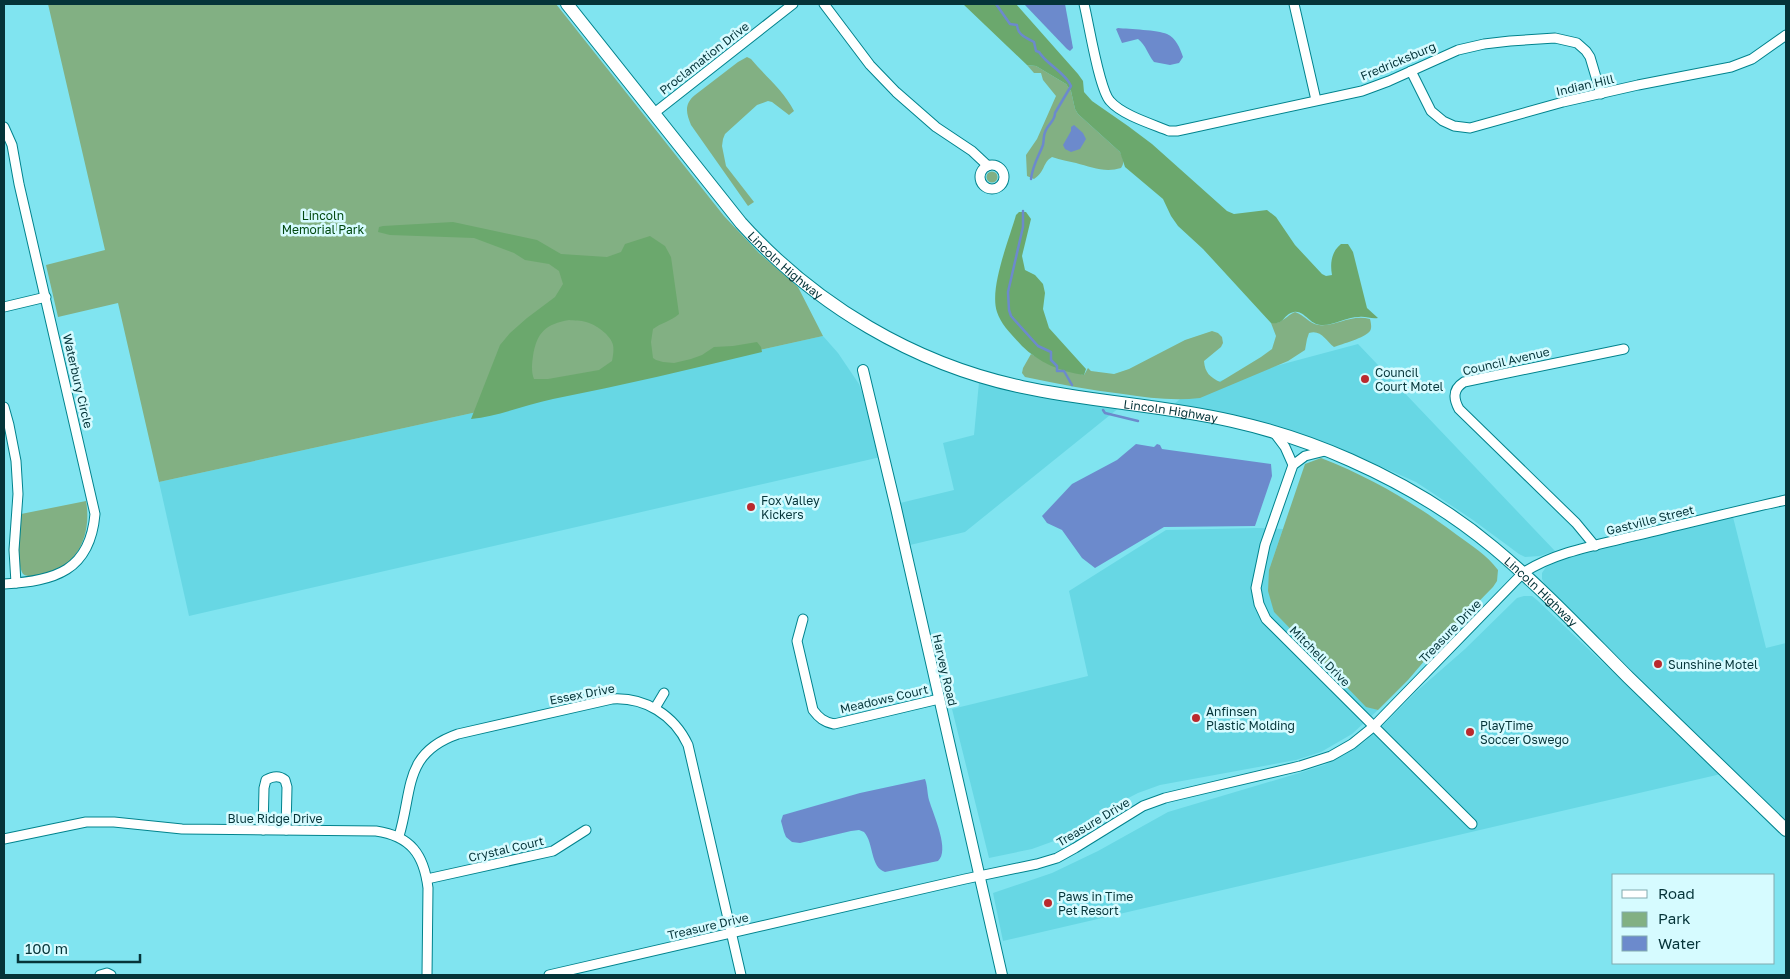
<svg xmlns="http://www.w3.org/2000/svg" width="1790" height="979" viewBox="0 0 1790 979" font-family="'Golos Text',sans-serif">
<style>
.built{fill:#67d7e4}
.green{fill:#82b083}
.forest{fill:#6ba86d;fill-rule:evenodd}
.water{fill:#6c8acc}
.lines{fill:none;stroke-linecap:round;stroke-linejoin:round}
.stream{stroke:#6c8acc;stroke-width:2.5}
.minor-casing{stroke:#00838d;stroke-width:11}
.tertiary-casing{stroke:#00838d;stroke-width:12}
.primary-casing{stroke:#00838d;stroke-width:14}
.minor{stroke:#fff;stroke-width:9}
.tertiary{stroke:#fff;stroke-width:10}
.primary{stroke:#fff;stroke-width:12}
.poi-dot{fill:#ba2a2e;stroke:#d6fbff;stroke-width:2}
.labels{text-anchor:middle;dominant-baseline:central;stroke-width:5;stroke-linejoin:round;paint-order:stroke}
.street-label{font-size:12px;fill:#053439;stroke:#d6fbff}
.park-label{font-size:12px;fill:#01480f;stroke:#d6fbff}
.poi-label{font-size:12px;fill:#053439;stroke:#d6fbff;text-anchor:start}
</style>
<rect width="100%" height="100%" fill="#80e4f0"/>
<g class="built">
<polygon points="823,336 838,353 859,384 885,456 189,616 159,482"/>
<polygon points="1358,344 1555,551 1540,556 1525,557 1519,554 1473,520 1416,482 1325,442 1283,429 1173,405 1193,388"/>
<polygon points="979,382 1120,407 965,532 910,545 900,503 954,490 943,443 974,435"/>
<polygon points="1733,517 1766,648 1786,643 1786,822 1545,585 1542,579 1542,573 1546,567 1563,559"/>
<polygon points="1257,528 1283,529 1269,570 1274,612 1366,706 1378,710 1352,734 1321,752 1296,760 1160,785 1138,793 1107,809 1065,837 1032,849 989,858 952,709 1088,676 1069,591 1166,530"/>
<polygon points="1524,596 1532,596 1537,600 1669,726 1721,774 1003,941 993,893 1052,873 1098,851 1168,812 1299,773 1324,765 1344,755 1364,742 1387,721 1417,691 1465,649 1517,598"/>
</g>
<g class="green">
<polygon points="48,4 556,4 724,216 759,253 798,287 823,336 159,482 118,303 58,317 46,265 105,250"/>
<path d="M747,57l4,2c14,17 33,32 43,52l-5,4 -17,-13 -4,-1 -11,4 -32,29 -2,5 -1,7 4,20 28,36 -6,4 -57,-81c-5,-12 -7,-21 4,-30l43,-33z"/>
<path d="M1027,65l9,1 30,18 5,7 4,18 3,5 42,38c3,6 5,11 1,16 -16,5 -30,-1 -45,-5 -8,-2 -15,-3 -24,-6 -10,6 -6,14 -18,22l-7,-3 -1,-21 11,-16 19,-43 -13,-16 -2,-7h-7z"/>
<circle cx="992" cy="177" r="5.5"/>
<path d="M1295,312c10,3 14,12 24,13 17,2 31,-11 51,-6 1,4 2,9 0,12 -5,7 -28,13 -36,16 -8,-6 -13,-18 -25,-14l-2,6 -2,11 -17,11 -88,37c-26,3 -51,0 -77,-4 -33,-4 -65,-10 -98,-17l-3,-4 1,-5 8,-14 20,11 33,10 4,-7 3,3 23,3 15,-5 56,-29 27,-9 6,2 4,4 1,6 -2,4 -17,14c1,12 6,16 16,21l41,-25 11,-8 4,-13 -5,-13c11,1 15,-7 24,-11z"/>
<path d="M1321,458c51,20 92,44 136,77 15,11 30,20 41,35l-1,11 -4,6 -43,44 -42,49 -30,30 -12,-3 -92,-95 -6,-21 1,-21 36,-106z"/>
<path d="M86,501c6,33 -8,67 -44,74 -7,1 -13,3 -19,-1 -8,-14 -3,-44 -2,-60z"/>
</g>
<g class="forest">
<path d="M963,4h53l62,70 5,7 1,11 8,9 36,25 24,18 75,67 7,3 33,-4 9,7 19,28 27,29 4,2 6,-1c-2,-11 -1,-23 9,-31h7l5,8 14,56 11,10c-7,1 -13,-2 -19,-1 -13,0 -26,9 -38,8 -11,0 -17,-15 -27,-13 -11,2 -9,13 -23,11l-68,-74 -25,-23 -7,-10 -8,-17 -38,-32 -5,-15 -42,-38 -3,-5 -4,-18 -5,-7 -30,-18 -9,-1z"/>
<path d="M1019,212h7l5,7 -9,37 3,14 10,5 8,9 2,9 -2,16 6,19 37,41 -2,6c-23,-3 -46,-13 -62,-29 -9,-10 -21,-21 -25,-34 -8,-24 12,-72 19,-97z"/>
<path d="M453,222l84,18 24,14 46,3 14,-5 4,-8 25,-8 15,10 6,11 8,57c-8,7 -18,9 -26,15l-2,13 2,16 3,2 7,2 11,1 17,-4 11,-4 12,-8 19,-1 24,-4 4,5 1,5c-70,17 -139,33 -209,47 -28,6 -54,17 -82,20l29,-74 10,-12 17,-15 28,-21 8,-13 -4,-13 -10,-7 -24,-4 -11,-7 -40,-15 -84,-3 -12,-3 1,-5 4,-1zM569,320c5,1 12,0 17,2 9,2 25,13 27,23 1,5 0,11 -1,16l-13,9 -51,9h-14c-3,-7 -2,-16 -1,-23 4,-24 13,-32 36,-36z"/>
</g>
<g class="water">
<polygon points="1024,4 1065,4 1073,48 1070,51 1067,49"/>
<path d="M1118,28c11,1 40,2 49,6 9,4 13,14 16,23l-4,6 -9,2 -16,-3c-6,-7 -8,-17 -16,-23l-16,4 -6,-14z"/>
<polygon points="1074,125 1083,133 1086,139 1080,149 1071,152 1065,149 1063,145 1071,131 1071,127"/>
<polygon points="1136,444 1154,447 1157,444 1160,445 1162,449 1271,464 1272,476 1255,526 1164,527 1095,568 1082,558 1062,530 1047,523 1042,516 1072,484 1117,460"/>
<path d="M925,779c3,8 2,17 5,24 4,13 20,48 8,58l-53,11c-15,-5 -11,-29 -21,-40l-5,-2 -8,1 -51,12 -8,-1 -6,-5 -2,-5 -3,-11 2,-6 77,-22z"/>
</g>
<g class="lines">
<g class="stream">
<path d="M996,4l14,20 7,1c1,11 10,13 17,17l2,9 3,1c8,13 26,20 32,34l-16,27c0,8 -6,10 -9,17 -3,5 -2,11 -3,15 -5,13 -10,19 -12,34"/>
<polyline points="1023,211 1023,227 1008,292 1009,310 1011,316 1038,346 1051,352 1051,360 1057,366 1057,371 1064,371 1072,385"/>
<polyline points="1103,410 1105,413 1138,421"/>
</g>
<g class="minor-casing">
<g id="minor">
<polyline points="824,4 870,65 896,92 936,127 972,151 988,166"/>
<path d="M1084,4c5,20 15,85 26,97 12,14 42,23 59,30h8l14,-3 171,-37 27,-10 69,-31 26,-6 26,-3 45,-3 22,5 9,8 4,6 11,37"/>
<polyline points="1294,4 1316,100"/>
<polyline points="1411,71 1431,111 1443,121 1454,126 1470,128 1563,102 1638,85 1731,67 1752,59 1786,35"/>
<polyline points="653,114 793,4"/>
<path d="M4,127l8,18 7,39 76,330c-5,57 -40,67 -91,70"/>
<circle cx="992" cy="177" r="12"/>
<polyline points="4,307 46,297"/>
<polyline points="4,407 9,425 16,461 18,494 14,550 16,583"/>
<polyline points="1273,431 1285,447 1293,465"/>
<polyline points="1325,451 1305,456 1293,465 1265,545 1256,588 1259,604 1266,619 1472,824"/>
<path d="M1595,546l-19,-23 -117,-114c-6,-11 -6,-20 5,-27l160,-33"/>
<path d="M803,619l-6,22 16,69c6,8 11,12 21,14l105,-25"/>
<polyline points="655,708 664,693"/>
<path d="M263,830l1,-42 2,-8c7,-4 13,-5 19,0l2,7 -1,43"/>
<path d="M399,836c14,-46 4,-83 59,-102l154,-35c33,-2 62,16 76,46l53,230"/>
<path d="M4,839l82,-17h28l68,7 194,2c35,5 48,24 52,57l-1,87"/>
<polyline points="427,879 553,851 586,830"/>
<polyline points="100,975 107,973 111,975"/>
<path d="M549,975l416,-96 72,-15 20,-6 18,-10 68,-42 22,-8 135,-32 31,-10 21,-12 21,-17 150,-154c32,-21 74,-28 111,-37 51,-12 101,-25 152,-36"/>
</g>
</g>
<g class="tertiary-casing">
<polyline id="tertiary" points="863,370 896,508 1002,975"/>
</g>
<g class="primary-casing">
<g id="primary">
<path id="s1" d="M567,4l174,219c74,82 173,141 281,164 69,15 141,18 210,34 40,9 80,22 118,39 52,23 101,52 144,88 48,40 91,86 135,130 52,51 105,101 157,152"/>
</g>
</g>
<use href="#minor" class="minor"/>
<use href="#tertiary" class="tertiary"/>
<use href="#primary" class="primary"/>
</g>
<g class="poi-dot">
<circle cx="1365" cy="379" r="5"/>
<circle cx="751" cy="507" r="5"/>
<circle cx="1658" cy="664" r="5"/>
<circle cx="1196" cy="718" r="5"/>
<circle cx="1470" cy="732" r="5"/>
<circle cx="1048" cy="903" r="5"/>
</g>
<g class="labels">
<g class="street-label">
<text transform="translate(704 58) rotate(-38)">Proclamation Drive</text>
<text transform="translate(1398 61) rotate(-23)">Fredricksburg</text>
<text transform="translate(1585 85) rotate(-13)">Indian Hill</text>
<text stroke="none"><textPath href="#s1" startOffset="341">Lincoln Highway</textPath></text>
<text transform="translate(1506 361) rotate(-13)">Council Avenue</text>
<text transform="translate(78 381) rotate(77)">Waterbury Circle</text>
<text stroke="none"><textPath href="#s1" startOffset="761">Lincoln Highway</textPath></text>
<text transform="translate(1650 520) rotate(-14)">Gastville Street</text>
<text stroke="none"><textPath href="#s1" startOffset="1181">Lincoln Highway</textPath></text>
<text transform="translate(1450 631) rotate(-46)">Treasure Drive</text>
<text transform="translate(1320 656) rotate(45)">Mitchell Drive</text>
<text transform="translate(945 670) rotate(77)">Harvey Road</text>
<text transform="translate(582 694) rotate(-11)">Essex Drive</text>
<text transform="translate(884 699) rotate(-13)">Meadows Court</text>
<text x="275" y="818">Blue Ridge Drive</text>
<text transform="translate(1093 822) rotate(-31)">Treasure Drive</text>
<text transform="translate(506 849) rotate(-13)">Crystal Court</text>
<text transform="translate(708 926) rotate(-13)">Treasure Drive</text>
</g>
<g class="park-label">
<text x="323" y="215">Lincoln<tspan x="323" dy="14">Memorial Park</tspan></text>
</g>
<g class="poi-label">
<text x="1375" y="372">Council<tspan x="1375" dy="14">Court Motel</tspan></text>
<text x="761" y="500">Fox Valley<tspan x="761" dy="14">Kickers</tspan></text>
<text x="1668" y="664">Sunshine Motel</text>
<text x="1206" y="711">Anfinsen<tspan x="1206" dy="14">Plastic Molding</tspan></text>
<text x="1480" y="725">PlayTime<tspan x="1480" dy="14">Soccer Oswego</tspan></text>
<text x="1058" y="896">Paws in Time<tspan x="1058" dy="14">Pet Resort</tspan></text>
</g>
</g>
<rect width="1790" height="979" fill="none" stroke="#053439" stroke-width="10"/>
<rect x="1612" y="874" width="162" height="90" fill="#d6fbff" stroke="#82abb0"/>
<rect x="1622" y="890" width="25" height="8" fill="#ffffff" stroke="#82abb0"/>
<text x="1658" y="899" font-size="15" fill="#053439">Road</text>
<rect x="1622" y="912" width="25" height="15" fill="#82b083" stroke="#82abb0"/>
<text x="1658" y="924" font-size="15" fill="#053439">Park</text>
<rect x="1622" y="936" width="25" height="15" fill="#6c8acc" stroke="#82abb0"/>
<text x="1658" y="949" font-size="15" fill="#053439">Water</text>
<path d="M18 954v8h122v-8" fill="none" stroke="#053439" stroke-width="2.5"/>
<text x="25" y="954" font-size="15" fill="#053439" stroke="#d6fbff" stroke-width="4" paint-order="stroke">100 m</text>
</svg>
